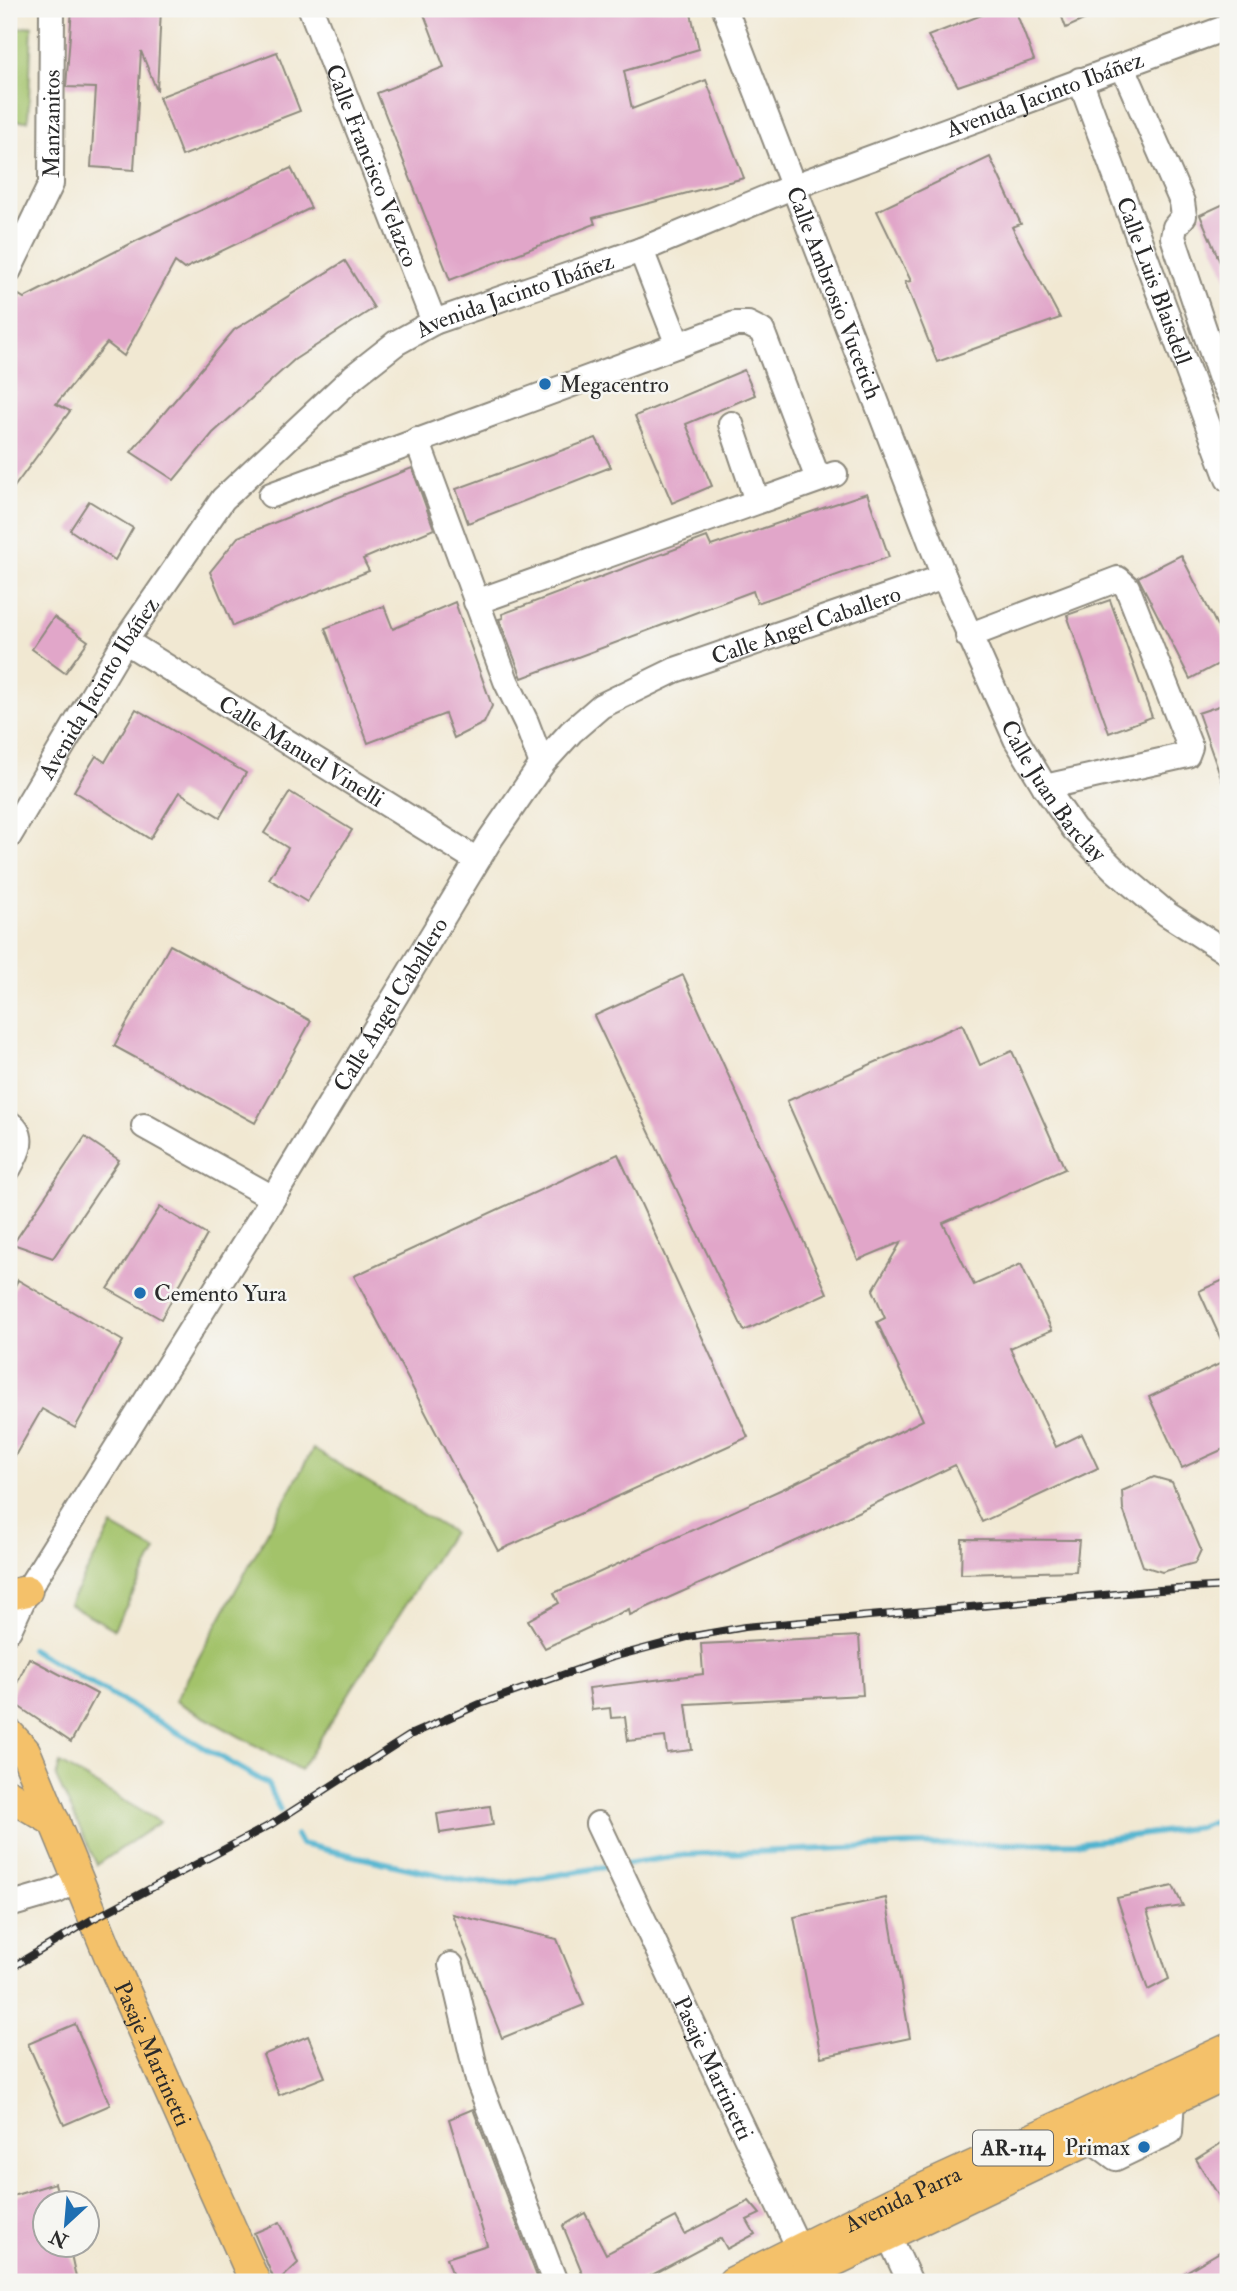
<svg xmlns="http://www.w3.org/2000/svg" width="1237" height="2291" viewBox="0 0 1237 2291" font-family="'IM FELL Double Pica',serif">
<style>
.green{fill:#a3c36b;stroke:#67774b;stroke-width:2}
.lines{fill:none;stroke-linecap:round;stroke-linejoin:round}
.stream{stroke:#50b3cf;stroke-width:6}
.building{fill:#e1a6c9}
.minor-casing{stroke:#8e8a7e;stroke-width:28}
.major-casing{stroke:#8e8a7e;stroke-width:33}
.minor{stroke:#fff;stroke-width:24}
.major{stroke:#f4c16a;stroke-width:30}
.rail-casing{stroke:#2b2b2b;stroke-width:8}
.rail{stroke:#f6f6f2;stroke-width:5;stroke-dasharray:16;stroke-linecap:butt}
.poi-dot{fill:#1f6fb2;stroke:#f6f6f2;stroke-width:2.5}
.labels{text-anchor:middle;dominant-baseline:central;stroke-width:5;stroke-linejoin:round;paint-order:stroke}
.shield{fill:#f6f6f2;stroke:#686867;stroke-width:2}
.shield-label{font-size:21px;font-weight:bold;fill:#2b2b2b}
.street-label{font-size:23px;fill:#2b2b2b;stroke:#f6f6f2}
.poi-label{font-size:23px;fill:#2b2b2b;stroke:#f6f6f2;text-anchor:start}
</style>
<rect width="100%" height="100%" fill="#f6f6f2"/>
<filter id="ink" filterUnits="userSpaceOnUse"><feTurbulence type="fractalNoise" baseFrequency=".0143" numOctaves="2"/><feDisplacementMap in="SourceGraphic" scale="14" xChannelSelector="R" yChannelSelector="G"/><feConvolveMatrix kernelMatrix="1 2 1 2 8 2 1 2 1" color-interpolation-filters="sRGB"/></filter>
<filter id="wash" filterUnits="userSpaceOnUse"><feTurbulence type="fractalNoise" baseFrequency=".00686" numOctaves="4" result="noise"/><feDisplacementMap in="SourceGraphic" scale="28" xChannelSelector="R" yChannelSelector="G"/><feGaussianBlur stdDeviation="1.57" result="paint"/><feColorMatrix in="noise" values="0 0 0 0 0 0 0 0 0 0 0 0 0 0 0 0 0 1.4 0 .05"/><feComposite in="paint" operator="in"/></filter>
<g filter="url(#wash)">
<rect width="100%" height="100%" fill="#f1e8d2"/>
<g class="green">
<polygon points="32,26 28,121 9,121 9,30"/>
<polygon points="313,1449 452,1532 300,1770 175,1701"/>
<polygon points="112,1526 156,1551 114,1629 69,1604"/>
<polygon points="60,1763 160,1822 97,1865 56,1777"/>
</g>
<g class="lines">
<g class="stream">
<polyline points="31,1649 268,1784 280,1810"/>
<polyline points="296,1835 301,1844 466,1881 508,1883 611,1866"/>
<polyline points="625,1864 684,1855 912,1845 1079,1843 1199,1827 1228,1816"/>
</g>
</g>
<g id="blocks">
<g class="building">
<polygon points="72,9 161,9 157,91 141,51 134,170 91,167 96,88 66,87"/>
<polygon points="422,9 690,9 699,49 624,71 632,109 706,80 744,178 593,218 595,224 450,280 377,93 444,67"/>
<polygon points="997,9 1015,9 1034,60 958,86 928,36"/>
<polygon points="1059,9 1108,9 1066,28"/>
<polygon points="277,52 300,111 182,156 159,97"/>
<polygon points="990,157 1021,224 1012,227 1060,318 937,362 905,282 911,281 877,211"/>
<polygon points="291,168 311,208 184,269 175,262 124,356 107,343 56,404 70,411 9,494 9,321 19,295 24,298 136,241"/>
<polygon points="1228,202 1228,281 1200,215"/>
<polygon points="345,261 374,308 294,360 213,433 174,480 131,452 234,330"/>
<polygon points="744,370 755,395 686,424 712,486 672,503 635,416"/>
<polygon points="596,438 611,467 468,523 456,489"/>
<polygon points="412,468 434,529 363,559 369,571 233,626 210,572 238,537"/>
<polygon points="867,493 889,557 757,603 753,591 522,678 499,619 503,618 502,614 707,537 711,546"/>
<polygon points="89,501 133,528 115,560 70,530"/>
<polygon points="1181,555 1228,647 1228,659 1190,679 1138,577"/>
<polygon points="1110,600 1152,717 1109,733 1067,615"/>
<polygon points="455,602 492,706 484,723 454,738 445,714 368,743 325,628 384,606 393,629"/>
<polygon points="54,617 88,641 65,673 32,649"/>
<polygon points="1228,703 1228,792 1226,792 1198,713"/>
<polygon points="136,709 246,773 220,817 179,792 150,839 74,791 96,756 105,762"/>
<polygon points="290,792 352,830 307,902 269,879 288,848 264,833"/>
<polygon points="170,945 311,1021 255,1123 114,1046"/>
<polygon points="683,975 827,1293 744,1331 594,1016"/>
<polygon points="962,1024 980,1065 1012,1051 1065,1169 943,1223 974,1285 1021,1264 1052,1330 1010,1348 1056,1447 1082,1434 1098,1468 982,1522 955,1465 814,1533 630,1615 629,1609 545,1648 528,1620 559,1603 554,1593 789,1486 923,1420 877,1322 885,1318 873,1290 901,1242 858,1260 787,1101"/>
<polygon points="85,1137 119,1160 53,1258 13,1244"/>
<polygon points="618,1154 748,1437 498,1551 354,1276"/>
<polygon points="160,1207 207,1235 161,1319 108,1289"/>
<polygon points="1228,1278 1228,1355 1199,1291"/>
<polygon points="18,1280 123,1341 75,1428 42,1409 9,1466 9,1297"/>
<polygon points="1228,1360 1228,1447 1182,1468 1149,1397"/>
<polygon points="1154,1477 1172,1482 1201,1550 1195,1563 1162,1572 1143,1566 1123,1509 1122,1491"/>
<polygon points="962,1539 1079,1540 1076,1571 961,1574"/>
<polygon points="859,1636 863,1695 686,1704 692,1750 667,1753 665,1737 628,1741 625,1717 611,1718 610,1708 592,1710 589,1688 703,1674 701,1644"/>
<polygon points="29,1658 97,1694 71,1742 9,1700"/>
<polygon points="490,1806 493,1825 440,1833 437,1814"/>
<polygon points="1173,1886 1183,1906 1147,1911 1169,1979 1148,1990 1117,1898"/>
<polygon points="886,1898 910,2038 821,2057 794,1917"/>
<polygon points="452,1914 557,1939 584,2005 502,2038"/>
<polygon points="75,2024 110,2105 64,2125 28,2044"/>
<polygon points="308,2036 325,2077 279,2095 263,2055"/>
<polygon points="473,2109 539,2282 455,2282 447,2258 487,2245 449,2119"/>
<polygon points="1228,2139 1228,2211 1196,2159"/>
<polygon points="55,2183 60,2203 46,2203 46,2245 69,2245 77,2282 9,2282 9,2197"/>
<polygon points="749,2201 760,2214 747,2220 755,2234 727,2249 721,2238 639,2282 586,2282 563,2226 585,2213 606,2254 676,2217 685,2234"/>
<polygon points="280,2222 298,2263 278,2282 275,2282 254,2233"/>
<polygon points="1228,2247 1228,2266 1201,2282 1169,2282"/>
</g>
</g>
</g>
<g filter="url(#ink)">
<use href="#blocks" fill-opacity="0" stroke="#8e8a7e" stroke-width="2"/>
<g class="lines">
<g class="minor-casing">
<g id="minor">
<path id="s1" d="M311,9l123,313"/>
<path id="s2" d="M725,9l219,568 72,162 29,48 29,42 41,41 52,44 61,39"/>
<polyline points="1123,67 1182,202 1184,216 1175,227 1173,237 1220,376 1228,392"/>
<path id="s3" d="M1080,80l148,399"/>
<polyline points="641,250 678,345"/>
<path id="s4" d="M9,270l42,-86 1,-175"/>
<polyline points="731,424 757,501"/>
<polyline points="417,440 506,681 526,722 542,764"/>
<polyline points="271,495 735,324 748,324 762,331 818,479"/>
<polyline points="476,602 835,474"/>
<polyline points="968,636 1118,579 1127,587 1190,747 1187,755 1045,787"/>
<path id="s5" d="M125,641l352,219"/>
<path id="s6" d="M9,836l116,-195 98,-142 131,-123 42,-33 38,-21 207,-72 151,-63 436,-160"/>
<path d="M9,1123c18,13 9,29 0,45"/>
<polyline points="144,1126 273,1198"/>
<path id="s7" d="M9,1630l18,-39 246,-393 218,-360 51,-74 29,-32 30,-26 74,-36 269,-93"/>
<path id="s8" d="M598,1824l209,441"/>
<polyline points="9,1905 57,1891 77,1880"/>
<polyline points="451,1965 478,2080 555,2282"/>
<polyline points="1079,2125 1089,2138 1116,2158 1170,2132 1172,2098"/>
<polyline points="881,2219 910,2282"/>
</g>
</g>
<g class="major-casing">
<g id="major">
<polyline points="9,1595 27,1591"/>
<path id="s9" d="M9,1734l16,17 87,211 143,320"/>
<polyline points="9,1795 55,1822"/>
<path id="s10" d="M733,2282l159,-79 336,-154"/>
<polyline points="790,2282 1228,2073"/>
</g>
</g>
<use href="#minor" class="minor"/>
<use href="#major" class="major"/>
<g class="rail-casing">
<polyline id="rail" points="9,1969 93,1919 272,1824 412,1734 480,1704 613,1657 688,1637 745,1627 1160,1590 1228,1586"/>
</g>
<use href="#rail" class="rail"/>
</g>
</g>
<g class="poi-dot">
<circle cx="545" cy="384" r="7"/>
<circle cx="140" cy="1293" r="7"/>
<circle cx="1144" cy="2147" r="7"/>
</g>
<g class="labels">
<rect class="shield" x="973" y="2130.5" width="80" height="35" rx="5"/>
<g class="shield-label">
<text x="1013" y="2148">AR-114</text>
</g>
<g class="street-label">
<text stroke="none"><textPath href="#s6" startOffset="1328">Avenida Jacinto Ibáñez</textPath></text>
<text stroke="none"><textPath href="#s4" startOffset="156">Manzanitos</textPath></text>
<text stroke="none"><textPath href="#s1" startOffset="168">Calle Francisco Velazco</textPath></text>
<text stroke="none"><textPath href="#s3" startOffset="214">Calle Luis Blaisdell</textPath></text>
<text stroke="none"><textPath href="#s2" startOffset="304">Calle Ambrosio Vucetich</textPath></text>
<text stroke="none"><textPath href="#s6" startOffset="761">Avenida Jacinto Ibáñez</textPath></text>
<text stroke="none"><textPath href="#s7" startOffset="1321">Calle Ángel Caballero</textPath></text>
<text stroke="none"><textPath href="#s6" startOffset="173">Avenida Jacinto Ibáñez</textPath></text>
<text stroke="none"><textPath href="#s5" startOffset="208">Calle Manuel Vinelli</textPath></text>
<text stroke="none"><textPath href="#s2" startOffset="850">Calle Juan Barclay</textPath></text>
<text stroke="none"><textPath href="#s7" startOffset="733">Calle Ángel Caballero</textPath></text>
<text stroke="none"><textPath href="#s9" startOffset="352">Pasaje Martinetti</textPath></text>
<text stroke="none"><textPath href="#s8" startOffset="270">Pasaje Martinetti</textPath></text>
<text stroke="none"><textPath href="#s10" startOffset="189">Avenida Parra</textPath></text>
</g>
<g class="poi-label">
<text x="559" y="384">Megacentro</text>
<text x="154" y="1293">Cemento Yura</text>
<text x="1130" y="2147" text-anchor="end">Primax</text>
</g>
</g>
<rect width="1237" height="2291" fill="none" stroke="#f6f6f2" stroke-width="35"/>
<g transform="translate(66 2224) rotate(206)"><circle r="33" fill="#f6f6f2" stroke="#a5a5a2" stroke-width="2"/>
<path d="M0-5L12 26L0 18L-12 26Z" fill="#1f6fb2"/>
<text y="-10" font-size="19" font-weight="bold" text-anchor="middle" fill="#2b2b2b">N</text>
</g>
</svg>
